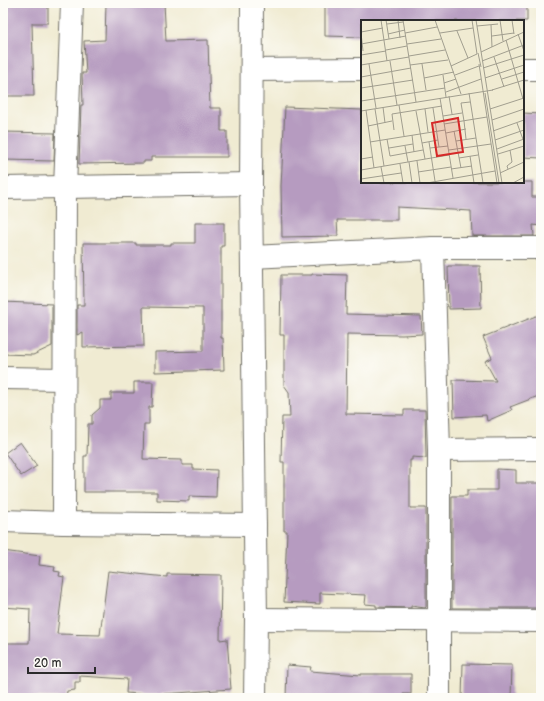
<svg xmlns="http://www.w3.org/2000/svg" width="544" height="701" viewBox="0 0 544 701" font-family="'Balsamiq Sans',sans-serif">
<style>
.building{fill:#b69bc0}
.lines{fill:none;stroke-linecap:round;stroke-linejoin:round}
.minor-casing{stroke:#706e65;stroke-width:24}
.minor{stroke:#fff;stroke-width:22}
.inset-road{fill:none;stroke:#a19e8f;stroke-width:1}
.view{fill:#d62828;fill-opacity:0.15;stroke:#d62828;stroke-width:2}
.inset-edge{fill:none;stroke:#2b2b2b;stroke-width:2}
</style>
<rect width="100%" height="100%" fill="#fdfcf7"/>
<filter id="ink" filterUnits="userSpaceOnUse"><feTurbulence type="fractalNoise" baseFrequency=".025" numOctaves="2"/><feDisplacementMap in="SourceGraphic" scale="8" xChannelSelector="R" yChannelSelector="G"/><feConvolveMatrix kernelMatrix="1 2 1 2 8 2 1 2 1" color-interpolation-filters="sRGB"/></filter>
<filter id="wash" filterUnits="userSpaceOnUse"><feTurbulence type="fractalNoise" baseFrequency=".012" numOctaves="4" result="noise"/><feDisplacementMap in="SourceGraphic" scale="16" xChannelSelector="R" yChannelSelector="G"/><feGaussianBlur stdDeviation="0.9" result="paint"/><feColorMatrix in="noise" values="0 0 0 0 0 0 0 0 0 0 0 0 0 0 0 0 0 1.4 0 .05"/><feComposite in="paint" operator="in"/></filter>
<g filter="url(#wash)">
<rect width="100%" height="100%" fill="#f0ebd2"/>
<g id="blocks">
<g class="building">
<polygon points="3,3 48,3 48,23 32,23 34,96 3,96"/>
<polygon points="106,3 164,3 166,41 208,40 210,108 221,108 221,131 227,131 227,157 151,157 151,161 144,161 144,163 79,164 81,105 83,105 82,73 86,73 84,41 105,40"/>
<polygon points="325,3 527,3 527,21 362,21 362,37 325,36"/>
<polygon points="285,107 362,110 362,182 532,182 532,197 541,197 541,226 533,225 534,236 472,236 471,211 397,207 397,220 337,220 338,236 282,237 281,186"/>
<polygon points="523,113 541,114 541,158 523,157"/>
<polygon points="3,132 55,133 54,161 3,160"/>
<polygon points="195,223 224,223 224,246 221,246 221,338 223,338 224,370 155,372 155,352 203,351 203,308 143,307 144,346 83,347 83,332 77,335 77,305 84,305 83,243 136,243 136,245 171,245 171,243 195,243"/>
<polygon points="448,266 480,266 481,308 449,309"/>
<polygon points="312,274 347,275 346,314 421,316 422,334 402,335 347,334 346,414 404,415 404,410 425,410 426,458 412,457 412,460 410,460 410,508 426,508 426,607 425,608 411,606 411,608 376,607 376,605 365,604 366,595 320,593 320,604 284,602 287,531 284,531 284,462 281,462 282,417 290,417 289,392 284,385 284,335 280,335 281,275 312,275"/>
<polygon points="3,302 52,304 52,346 33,355 3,354"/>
<polygon points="541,314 541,395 510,407 512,410 487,421 486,415 454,417 453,380 496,381 485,361 492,358 483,337"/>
<polygon points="134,382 153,382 152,407 149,407 149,424 144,424 143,459 182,460 182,465 193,465 193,469 217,470 216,497 189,496 189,501 157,500 157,492 84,492 84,456 87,456 88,424 92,424 92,415 100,408 100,400 111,400 111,393 134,393"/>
<polygon points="20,442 37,466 21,476 5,453"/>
<polygon points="497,469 516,470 516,483 541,483 541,608 452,608 452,496 467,496 467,490 497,490"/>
<polygon points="3,551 40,556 39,565 55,567 54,571 60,572 59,576 64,577 57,634 100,635 108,571 167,577 167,574 221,575 220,640 227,639 231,689 150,695 126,693 127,679 80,676 80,682 75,682 75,690 67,691 66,698 3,696 3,643 29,643 30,609 3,607"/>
<polygon points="463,664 512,665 511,698 462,698"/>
<polygon points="287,665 311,667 310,671 361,675 361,674 411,674 411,694 403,694 403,698 286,698"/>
</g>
</g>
</g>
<g filter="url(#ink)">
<use href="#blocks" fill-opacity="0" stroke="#706e65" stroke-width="1"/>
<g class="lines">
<g class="minor-casing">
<g id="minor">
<polyline points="252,3 251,184 256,619 255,698"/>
<polyline points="523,69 541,69"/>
<polyline points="252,70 362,69"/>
<polyline points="3,188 251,184"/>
<polyline points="433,248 439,450 439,698"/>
<polyline points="252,257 433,248 541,248"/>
<polyline points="3,378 64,379"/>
<polyline points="439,450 541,449"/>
<polyline points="3,521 64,523 255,525"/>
<polyline points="64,523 65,188 72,3"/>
<polyline points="256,619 541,621"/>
</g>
</g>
<use href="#minor" class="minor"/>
</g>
</g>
<g transform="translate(361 20)">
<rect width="163" height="163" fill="#f0ebd2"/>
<path class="inset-road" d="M20,0l6,41M25,0l3,19M37,0l2,18M42,0l13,82M74,0l26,74M111,0l5,34M115,0l26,163M139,0l3,21M151,0l2,14M26,4l16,-2M130,5l1,22M116,6l21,-2M96,11l11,27M0,12l22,-4M0,13l2,18M44,13l32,-6M79,13l33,-5M27,14l17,-4M157,14l6,17M131,16l22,-3M145,20l17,59M0,24l45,-8M46,24l34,-5M25,30l21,-4M120,32l43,-20M117,33l3,14M0,35l25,-4M48,36l36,-6M133,37l10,30M29,41l7,44M121,41l42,-16M8,44l7,44M61,44l4,26M118,44l18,119M0,45l48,-8M49,45l38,-5M90,46l26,-12M122,48l41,-13M82,55l3,22M94,55l24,-9M0,57l50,-9M63,58l30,-6M124,58l39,-13M141,59l22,-7M83,63l12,-4M0,68l52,-8M131,70l32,-10M85,72l35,-13M108,73l14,90M124,73l14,90M88,76l3,18M79,78l13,80M0,81l84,-13M38,85l5,31M22,87l2,16M72,88l6,39M14,89l9,57M64,89l3,23M129,89l34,-11M5,90l8,58M0,91l132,-21M55,91l9,48M82,96l19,-3M131,100l32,-11M103,101l-3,-18 9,-1M103,101l2,18M156,103l7,19M83,104l43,-7M7,106l24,-5M33,110l-2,-16 50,-8M93,111l7,37M132,111l31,-11M85,113l20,-4M51,115l2,17M26,119l3,17 33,-6M134,120l29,-10M95,121l20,-3M9,122l75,-12M68,122l6,39M61,123l16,-3M44,126l3,16M28,128l24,-4M69,128l18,-2M136,129l27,-10M88,130l42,-6M137,134l26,-8M109,136l4,27M98,138l19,-3M0,139l12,-2M56,141l3,22M48,142l3,21M39,144l3,19M20,147l3,16M90,149l21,-3M147,149l-1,-3 5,-4 -2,-12M0,150l88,-15M57,152l33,-5M139,153l24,-11M0,159l40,-6M66,163l68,-12M152,163l11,-6"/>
<path class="view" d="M97,98l5,34 -26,4 -5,-33z"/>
<rect width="163" height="163" class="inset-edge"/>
</g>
<rect width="544" height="701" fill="none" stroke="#fdfcf7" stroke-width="16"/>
<path d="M28 667v6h67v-6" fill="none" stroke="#2b2b2b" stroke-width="2"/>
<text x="34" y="667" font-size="12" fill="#2b2b2b" stroke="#fdfcf7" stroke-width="3" paint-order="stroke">20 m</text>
</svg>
